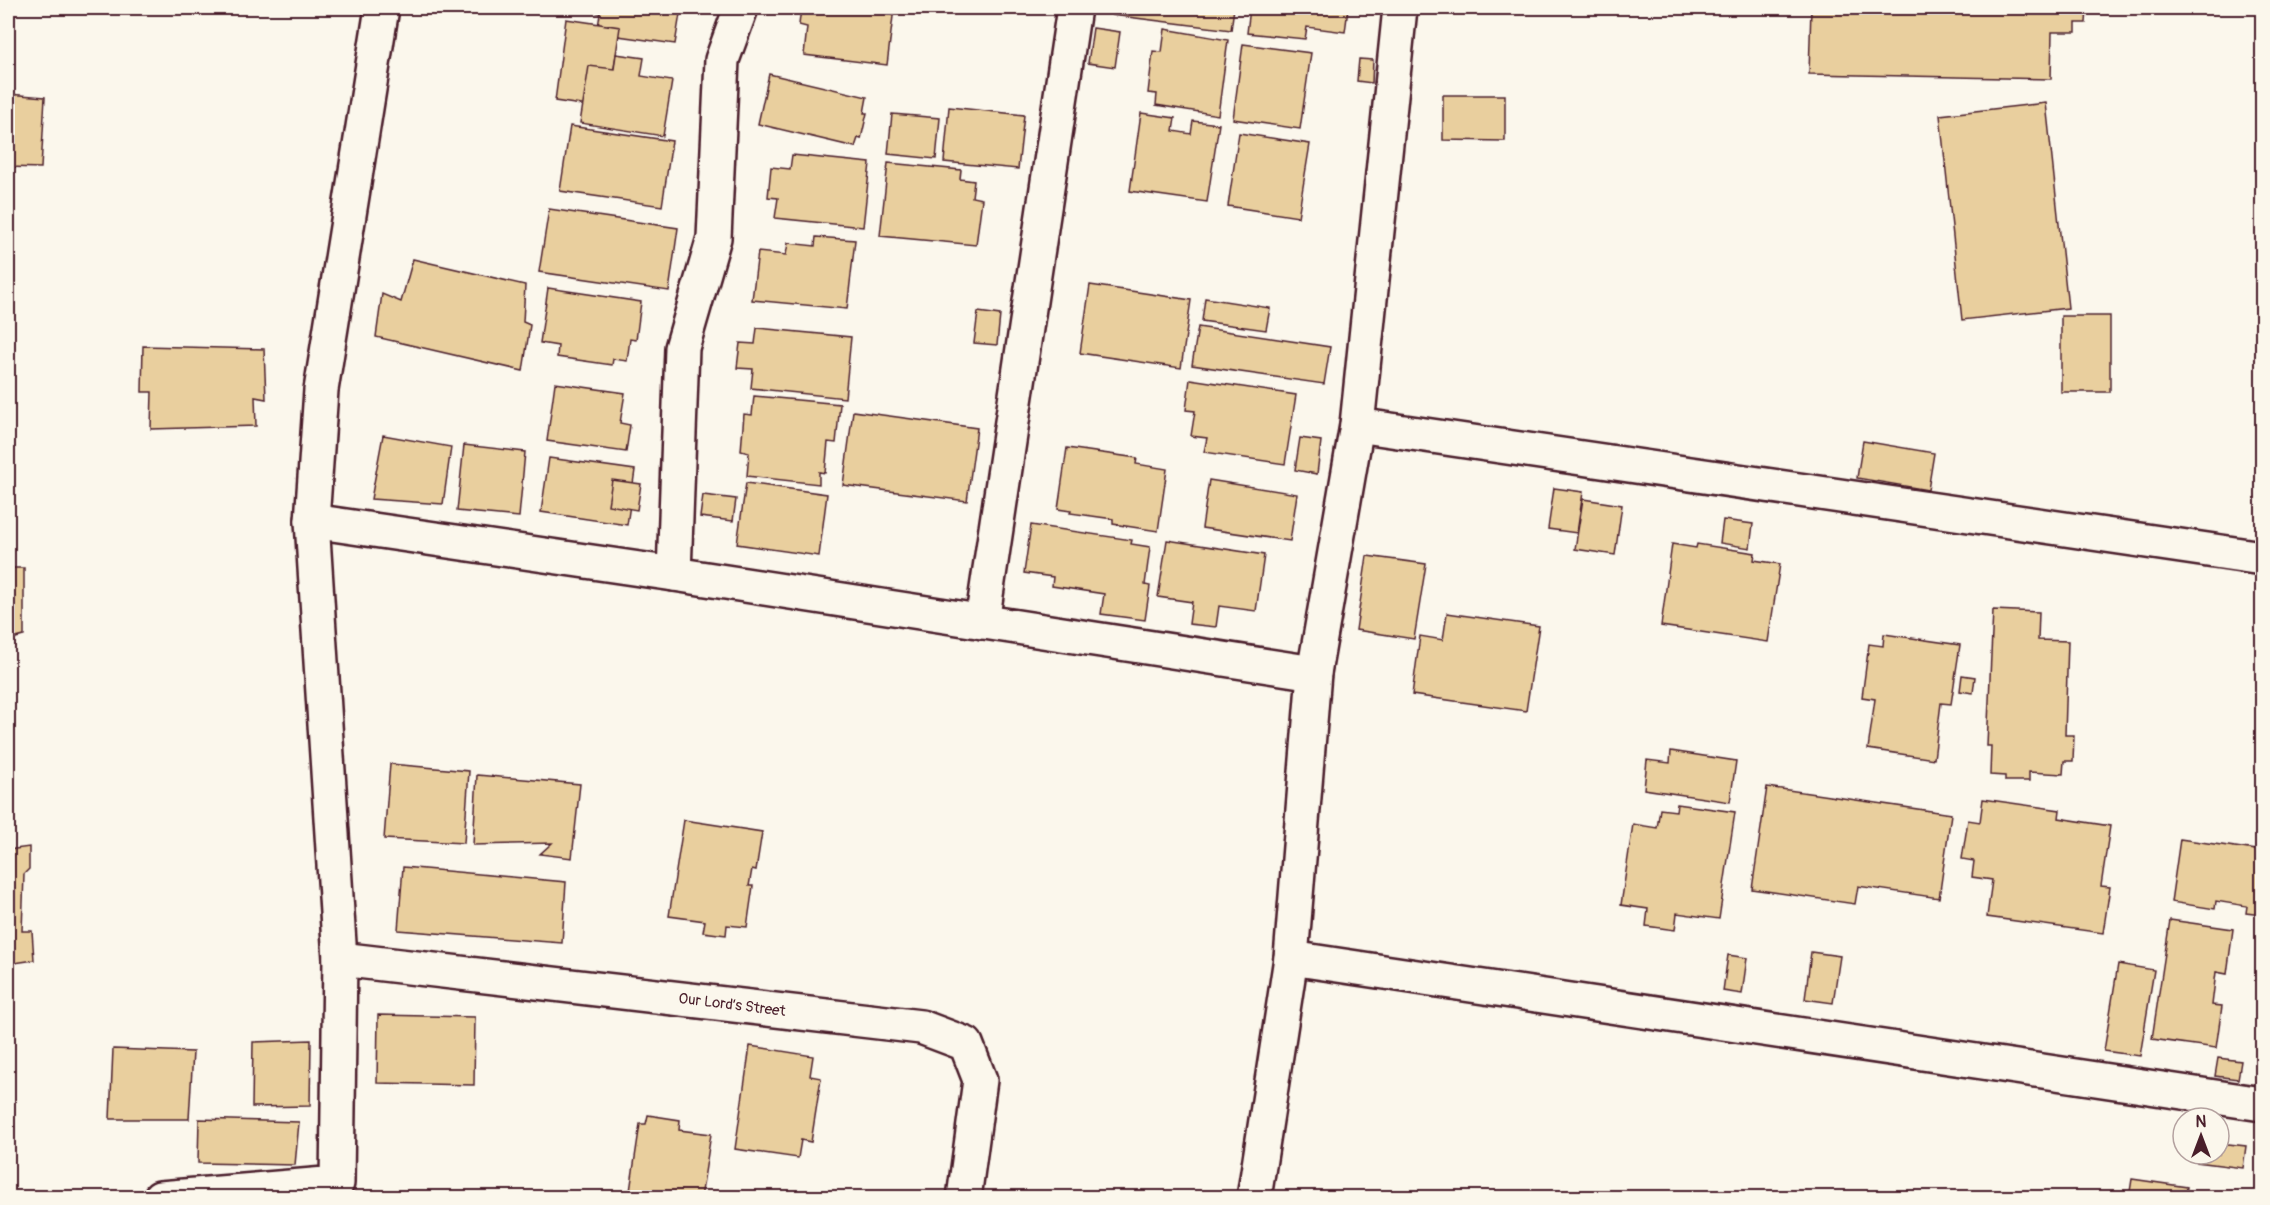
<svg xmlns="http://www.w3.org/2000/svg" width="2270" height="1205" viewBox="0 0 2270 1205" font-family="Pangolin,sans-serif">
<style>
.building{fill:#e9cf9e;stroke:#4a1f2b;stroke-width:1.5}
.lines{fill:none;stroke-linecap:round;stroke-linejoin:round}
.minor-casing{stroke:#4a1f2b;stroke-width:38}
.tertiary-casing{stroke:#4a1f2b;stroke-width:38}
.minor{stroke:#fbf7ec;stroke-width:33}
.tertiary{stroke:#fbf7ec;stroke-width:33}
.labels{text-anchor:middle;dominant-baseline:central;stroke-width:4.5;stroke-linejoin:round;paint-order:stroke}
.street-label{font-size:15px;fill:#4a1f2b;stroke:#fbf7ec}
</style>
<rect width="100%" height="100%" fill="#fbf7ec"/>
<filter id="ink" filterUnits="userSpaceOnUse"><feTurbulence type="fractalNoise" baseFrequency=".0167" numOctaves="2"/><feDisplacementMap in="SourceGraphic" scale="12" xChannelSelector="R" yChannelSelector="G"/><feConvolveMatrix kernelMatrix="1 2 1 2 8 2 1 2 1" color-interpolation-filters="sRGB"/></filter>
<g filter="url(#ink)">
<g class="building">
<polygon points="569,8 619,8 618,16"/>
<polygon points="601,8 681,8 675,44 597,33"/>
<polygon points="801,8 894,8 887,65 804,55 807,27 799,25"/>
<polygon points="1113,8 1234,8 1231,30 1112,15"/>
<polygon points="1250,8 1340,8 1348,9 1345,32 1307,27 1305,39 1247,33"/>
<polygon points="1811,8 2087,8 2086,23 2076,23 2076,32 2052,32 2051,79 1809,74"/>
<polygon points="566,19 620,27 608,109 555,101"/>
<polygon points="1093,28 1120,32 1115,67 1088,63"/>
<polygon points="1165,29 1228,40 1218,115 1156,105 1157,94 1148,93 1153,51 1162,52"/>
<polygon points="1243,44 1311,53 1300,129 1233,119"/>
<polygon points="616,54 644,58 641,76 672,81 663,136 580,123 589,66 614,69"/>
<polygon points="1359,59 1373,60 1372,83 1357,81"/>
<polygon points="769,74 867,97 864,113 867,113 861,139 858,138 855,147 758,124"/>
<polygon points="8,94 45,97 41,168 8,167"/>
<polygon points="1443,95 1505,95 1505,141 1443,140"/>
<polygon points="2046,103 2068,308 1962,320 1940,115"/>
<polygon points="949,107 1024,115 1018,169 944,162"/>
<polygon points="1141,113 1175,118 1173,131 1191,134 1193,121 1219,124 1207,202 1130,191"/>
<polygon points="892,114 940,118 936,159 888,154"/>
<polygon points="570,126 672,141 662,206 560,191"/>
<polygon points="1239,133 1310,144 1298,217 1228,206"/>
<polygon points="792,155 870,163 863,227 775,218 778,198 768,197 771,167 790,169"/>
<polygon points="888,163 961,170 960,179 974,181 972,197 982,199 976,245 880,236"/>
<polygon points="549,209 678,228 669,291 539,272"/>
<polygon points="816,237 855,240 847,309 752,300 758,252 786,255 788,243 815,246"/>
<polygon points="413,259 525,285 523,322 530,325 523,371 376,337 382,294 401,302"/>
<polygon points="1090,285 1191,300 1181,368 1080,353"/>
<polygon points="548,288 641,302 636,340 630,339 627,361 613,359 612,365 557,357 558,346 540,343"/>
<polygon points="1205,298 1270,308 1266,330 1202,321"/>
<polygon points="978,312 1000,315 997,345 974,343"/>
<rect x="2061" y="316" width="49" height="76"/>
<polygon points="1198,327 1330,347 1324,384 1192,365"/>
<polygon points="757,328 851,337 845,398 751,388 753,369 737,368 740,343 755,344"/>
<polygon points="143,346 264,349 266,399 255,397 256,426 151,429 152,392 142,392"/>
<polygon points="1190,379 1296,395 1285,464 1204,452 1207,438 1191,436 1195,411 1186,410"/>
<polygon points="555,383 625,393 620,423 630,425 626,452 547,441"/>
<polygon points="754,396 840,404 836,443 828,442 825,473 819,472 819,484 747,476 749,453 741,451 744,414 752,415"/>
<polygon points="853,411 977,428 967,501 843,485"/>
<polygon points="383,435 451,447 443,504 371,499"/>
<polygon points="1300,438 1321,441 1317,474 1295,470"/>
<polygon points="1863,441 1934,453 1928,490 1857,478"/>
<polygon points="464,445 525,452 519,517 457,511"/>
<polygon points="1067,448 1137,458 1136,464 1167,469 1158,531 1113,524 1113,519 1070,513 1071,511 1058,509"/>
<polygon points="549,458 635,470 627,525 541,512"/>
<polygon points="612,480 641,484 637,510 608,505"/>
<polygon points="1209,480 1297,494 1290,541 1202,528"/>
<polygon points="746,483 827,494 819,556 737,544"/>
<polygon points="1554,488 1583,492 1577,533 1548,529"/>
<polygon points="703,495 736,499 733,521 700,517"/>
<polygon points="1583,499 1622,505 1615,555 1575,549"/>
<polygon points="1723,520 1753,524 1750,548 1720,543"/>
<polygon points="1031,525 1132,540 1131,544 1150,547 1145,585 1150,586 1145,620 1101,614 1104,594 1052,586 1053,577 1024,573"/>
<polygon points="1167,540 1264,555 1256,611 1219,606 1216,627 1189,624 1192,602 1158,597"/>
<polygon points="1672,544 1696,548 1697,544 1755,553 1754,560 1780,564 1768,642 1661,626"/>
<polygon points="1367,556 1426,564 1414,639 1356,630"/>
<polygon points="8,568 24,568 24,636 8,640"/>
<polygon points="1993,610 2039,612 2038,640 2068,641 2065,735 2074,735 2073,761 2064,761 2063,774 2029,772 2029,781 2005,781 2005,776 1990,775 1991,746 1987,746"/>
<polygon points="1447,613 1539,626 1526,711 1412,695 1420,636 1443,640"/>
<polygon points="1884,634 1960,645 1951,704 1941,703 1934,759 1868,749 1875,699 1862,697 1869,644 1883,646"/>
<polygon points="1962,675 1975,677 1973,693 1960,691"/>
<polygon points="1671,751 1736,761 1730,802 1644,789 1647,760 1670,763"/>
<polygon points="390,764 469,771 464,843 384,839"/>
<polygon points="477,775 580,784 572,858 540,854 552,843 473,845"/>
<polygon points="1767,787 1951,814 1939,898 1858,886 1855,904 1752,889"/>
<polygon points="1983,799 2060,810 2059,818 2110,826 2101,886 2110,887 2103,933 1987,917 1992,880 1972,877 1974,861 1962,859 1968,820 1980,822"/>
<polygon points="1677,804 1735,812 1719,919 1677,913 1675,930 1646,926 1648,909 1621,905 1633,824 1657,828 1660,809 1676,811"/>
<polygon points="684,820 762,832 756,870 752,869 749,886 753,886 747,927 727,925 726,935 703,932 705,921 669,916"/>
<polygon points="2180,839 2262,851 2262,915 2246,913 2247,906 2216,901 2215,909 2171,902"/>
<polygon points="29,847 29,869 24,874 22,931 32,931 34,960 8,964 8,850"/>
<polygon points="403,867 566,882 562,943 398,930"/>
<polygon points="2170,920 2233,929 2227,974 2216,972 2212,1005 2222,1006 2216,1048 2152,1039"/>
<polygon points="1811,952 1840,956 1833,1003 1805,999"/>
<polygon points="1728,955 1747,958 1742,994 1723,991"/>
<polygon points="2118,964 2154,970 2140,1056 2104,1051"/>
<polygon points="378,1015 475,1017 474,1085 377,1083"/>
<polygon points="311,1040 310,1106 252,1107 253,1042"/>
<polygon points="750,1046 813,1056 810,1076 821,1078 811,1142 801,1140 798,1158 735,1149"/>
<polygon points="113,1049 193,1052 189,1119 110,1119"/>
<polygon points="2218,1058 2241,1061 2238,1079 2215,1076"/>
<polygon points="648,1115 680,1120 679,1130 711,1134 701,1198 629,1198 640,1124 646,1124"/>
<polygon points="199,1119 299,1122 295,1165 198,1163"/>
<polygon points="2219,1143 2246,1146 2243,1168 2197,1162 2198,1154 2219,1154"/>
<polygon points="2132,1179 2187,1187 2186,1195 2192,1198 2129,1198"/>
</g>
<g class="lines">
<g class="minor-casing">
<g id="minor">
<polyline points="1357,425 2262,558"/>
<polyline points="312,521 674,574 1314,673"/>
<polyline points="674,574 682,348 714,238 722,60 741,8"/>
<polyline points="982,622 1074,8"/>
<polyline points="1291,958 2262,1104"/>
<polyline points="340,959 921,1027 966,1044 980,1080 964,1198"/>
<polyline points="1254,1198 1291,958 1314,673 1357,425 1400,8"/>
</g>
</g>
<g class="tertiary-casing">
<polyline id="tertiary" points="160,1198 337,1183 340,959 312,521 321,390 382,8"/>
</g>
<use href="#minor" class="minor"/>
<use href="#tertiary" class="tertiary"/>
</g>
</g>
<g class="labels">
<g class="street-label">
<text transform="translate(732 1005) rotate(7)">Our Lord’s Street</text>
</g>
</g>
<rect width="2270" height="1205" fill="none" stroke="#fbf7ec" stroke-width="30"/>
<rect x="15" y="15" width="2240" height="1175" fill="none" stroke="#4a1f2b" stroke-width="2" filter="url(#ink)"/>
<g transform="translate(2201 1136)"><circle r="28" fill="#fbf7ec" stroke="#b4a19f" stroke-width="1.5"/>
<path d="M0-4.5L10 22L0 15L-10 22Z" fill="#4a1f2b"/>
<text y="-9" font-size="16" font-weight="bold" text-anchor="middle" fill="#4a1f2b">N</text>
</g>
</svg>
